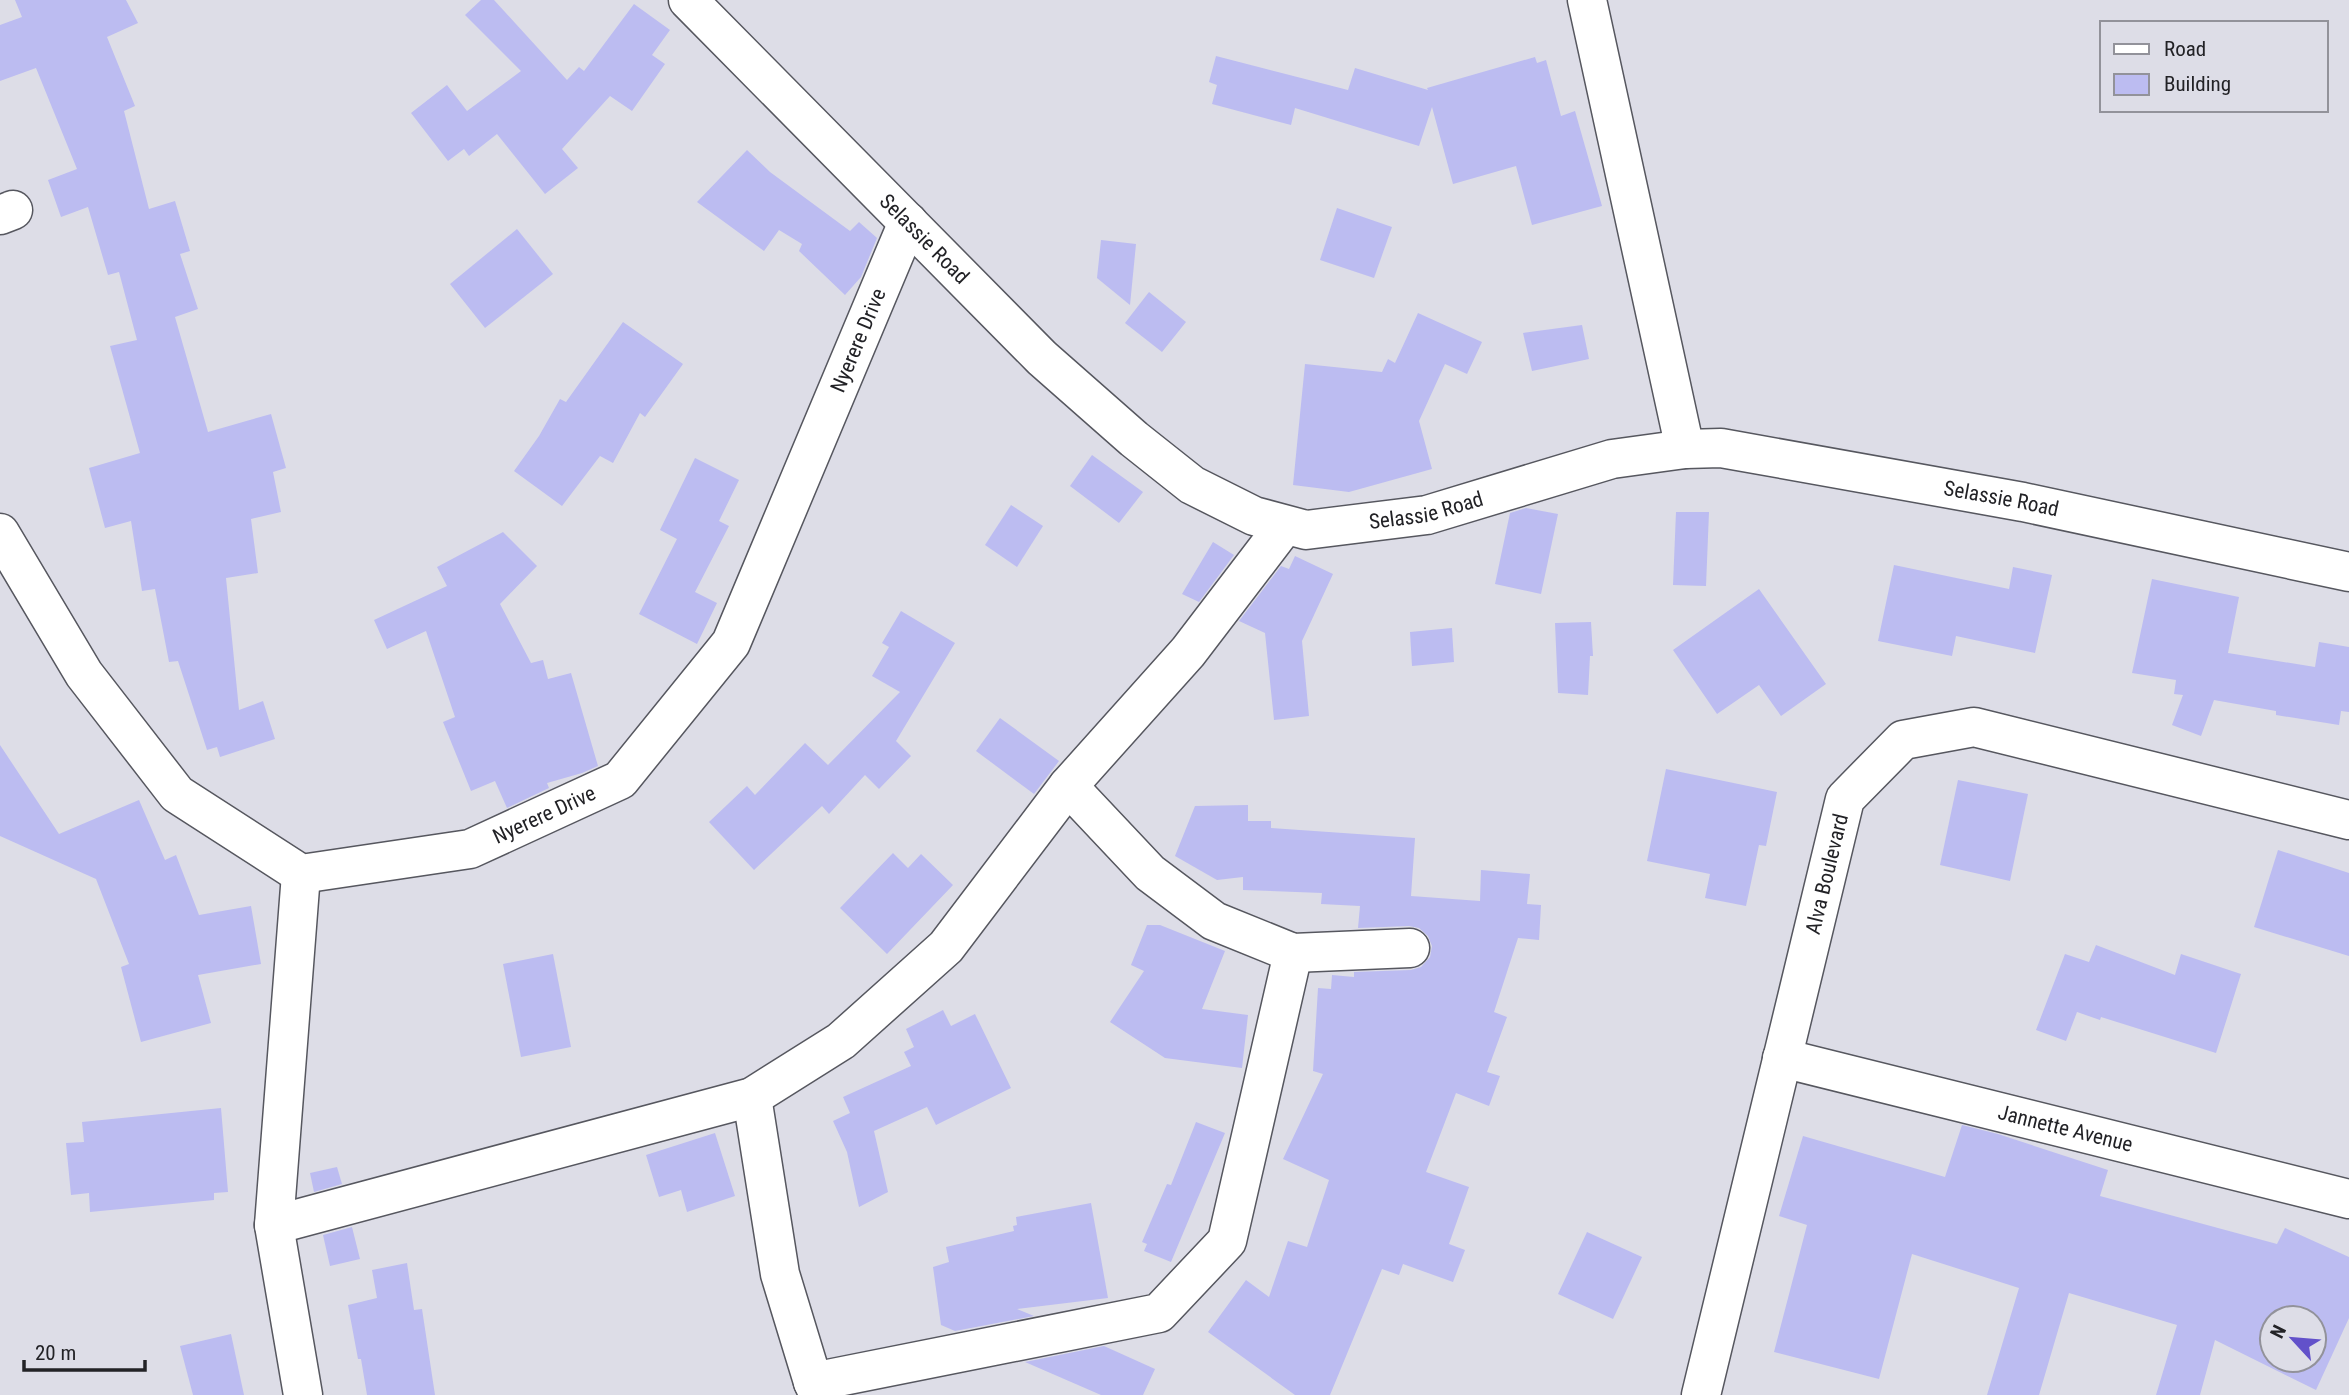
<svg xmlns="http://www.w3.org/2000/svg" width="2349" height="1395" viewBox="0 0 2349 1395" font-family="'Roboto Condensed',sans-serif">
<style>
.building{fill:#bcbcf1;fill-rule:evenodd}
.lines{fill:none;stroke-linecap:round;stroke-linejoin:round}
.minor-casing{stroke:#56575f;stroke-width:41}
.minor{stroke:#fff;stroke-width:38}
.labels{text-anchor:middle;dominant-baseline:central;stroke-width:7;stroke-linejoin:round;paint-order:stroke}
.street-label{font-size:21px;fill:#222226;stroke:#dddde7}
</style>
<rect width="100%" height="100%" fill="#dddde7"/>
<g class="building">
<polygon points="15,0 126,0 138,23 107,37 135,106 124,111 149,209 175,201 190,251 180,254 198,309 175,317 208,432 271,414 286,468 273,472 281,512 251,519 258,573 226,578 239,710 263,701 275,739 220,757 217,747 207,750 178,661 169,662 155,589 142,591 131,521 105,528 89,468 140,453 110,346 137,340 119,272 108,275 88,207 61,217 48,180 77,169 36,68 0,81 0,25 22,17"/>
<polygon points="481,0 494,0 567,80 579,67 584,71 634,4 670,30 652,55 665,64 632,111 610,96 562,149 578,168 545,194 497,134 469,156 464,149 448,161 411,113 447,85 467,111 521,71 465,15"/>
<polygon points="1216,56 1348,90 1355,68 1428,90 1427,88 1535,57 1537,63 1546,60 1561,116 1575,111 1602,206 1532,225 1516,166 1453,184 1432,107 1419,146 1295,108 1291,125 1212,104 1217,85 1209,82"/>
<polygon points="747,150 770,172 850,231 859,222 877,238 861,277 845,295 799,251 802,244 779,230 764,251 697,202"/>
<polygon points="1337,208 1392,227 1374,278 1320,260"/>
<polygon points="517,229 553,274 485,328 450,284"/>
<polygon points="1101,240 1136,244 1130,305 1097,278"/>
<polygon points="1149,292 1186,322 1162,352 1125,323"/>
<polygon points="1418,313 1482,342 1467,374 1445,364 1419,421 1432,469 1349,492 1293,485 1305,364 1382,372 1388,359 1395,363"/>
<polygon points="623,322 683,364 645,417 640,413 613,463 600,456 562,506 514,471 539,436 560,399 566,402"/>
<polygon points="1582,325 1589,359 1532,371 1523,333"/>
<polygon points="1092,455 1143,492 1119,523 1070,486"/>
<polygon points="695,458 739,480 719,521 729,526 695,592 717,603 697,644 639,614 677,539 660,530"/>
<polygon points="1011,505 1043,526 1017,567 985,545"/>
<polygon points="1526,508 1558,514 1541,594 1495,584 1510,513"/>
<polygon points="1676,512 1709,512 1706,586 1673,585"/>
<polygon points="503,532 537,566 500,604 531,663 543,660 548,679 571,673 598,766 582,773 547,783 549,788 507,808 495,781 471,791 443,722 455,717 426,631 387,649 374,620 447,586 437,567"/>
<polygon points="1213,542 1234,555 1199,602 1182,594"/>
<polygon points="1295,556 1333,574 1302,641 1309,716 1274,720 1265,633 1239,621 1281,566 1289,569"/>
<polygon points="1894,565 2009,589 2013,567 2052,575 2035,653 1956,636 1952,656 1878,641"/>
<polygon points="2152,579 2239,597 2228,653 2315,667 2319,642 2349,647 2349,712 2341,711 2339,725 2276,715 2276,711 2214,700 2201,736 2172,725 2183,695 2174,694 2176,680 2132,673"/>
<polygon points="1759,589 1826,684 1781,716 1759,685 1717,714 1673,650"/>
<polygon points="901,611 955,643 896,741 911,756 879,789 865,775 829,814 822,806 754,870 709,822 747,786 755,795 805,743 828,765 900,692 872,676 889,647 882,643"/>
<polygon points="1591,622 1593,656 1590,656 1588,695 1558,693 1555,623"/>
<polygon points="1452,628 1454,662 1412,666 1410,632"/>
<polygon points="1000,718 1059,761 1034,794 976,751"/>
<polygon points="0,745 59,834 139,800 165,860 176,855 199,915 251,906 261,964 198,975 211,1023 141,1042 121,967 129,964 96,879 0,836"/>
<polygon points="1666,769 1777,792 1766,846 1759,845 1746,906 1705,898 1710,874 1647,861"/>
<polygon points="1958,780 2028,794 2010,881 1940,865"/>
<polygon points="1248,805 1248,821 1271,821 1271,828 1415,838 1411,896 1480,901 1481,870 1530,874 1527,904 1541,905 1539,940 1518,938 1494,1012 1507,1017 1487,1072 1500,1076 1489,1106 1456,1093 1426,1172 1469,1187 1449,1244 1465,1250 1453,1282 1403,1264 1399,1275 1382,1269 1330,1395 1295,1395 1208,1332 1246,1280 1269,1297 1288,1241 1307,1247 1329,1180 1283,1159 1323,1074 1313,1071 1318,988 1331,989 1332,975 1354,977 1354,972 1411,970 1421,967 1430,957 1432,946 1428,936 1419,928 1409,926 1358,928 1360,906 1321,904 1322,893 1243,890 1243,877 1217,880 1175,856 1195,806"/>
<polygon points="2278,850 2349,873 2349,956 2254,927"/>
<polygon points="893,853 908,868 921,854 953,885 887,954 840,908"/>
<polygon points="1147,925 1160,925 1225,951 1202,1009 1248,1015 1242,1068 1165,1058 1110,1022 1144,971 1131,965"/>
<polygon points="2096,945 2175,975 2181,954 2241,974 2216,1053 2101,1017 2100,1020 2077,1012 2066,1041 2036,1030 2065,954 2089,962"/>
<polygon points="553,954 571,1047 521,1057 503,964"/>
<polygon points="943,1010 951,1026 975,1014 1011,1088 936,1125 927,1107 874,1131 888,1192 859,1207 847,1152 833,1121 850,1113 843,1097 911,1066 904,1052 914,1047 906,1029"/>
<polygon points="221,1108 228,1192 214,1193 214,1200 90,1212 89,1193 71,1195 66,1143 84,1142 82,1122"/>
<polygon points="1196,1122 1225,1133 1171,1262 1144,1251 1147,1244 1142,1242 1167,1184 1171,1185"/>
<path d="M1962,1125l36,9 110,36 -8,26 177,48 8,-16 64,29v61l-33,72 -101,-50 -15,55h-44l21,-70 -108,-32 -30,102h-52l32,-107 -107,-34 -33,125 -105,-27 33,-127 -28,-9 24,-80 142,41zM2272,1318h42v42h-42z"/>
<polygon points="715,1133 735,1196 687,1212 681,1190 659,1197 646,1155"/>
<polygon points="337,1167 342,1184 314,1192 310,1173"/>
<polygon points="1091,1203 1108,1298 1017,1309 1034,1316 955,1331 941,1325 933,1267 949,1262 946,1247 1014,1231 1013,1226 1017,1225 1016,1217"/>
<polygon points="352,1227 360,1259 330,1266 323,1235"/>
<polygon points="1587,1232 1642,1257 1613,1319 1558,1294"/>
<polygon points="407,1263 414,1310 422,1309 435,1395 367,1395 361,1359 358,1359 348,1305 377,1298 372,1270"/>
<polygon points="231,1334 244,1395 193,1395 180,1346"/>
<polygon points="1104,1346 1155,1369 1143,1395 1101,1395 1025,1362"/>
</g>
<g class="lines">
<g class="minor-casing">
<g id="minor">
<path id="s1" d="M688,0l354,358 92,81 58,46 62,31 52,14 121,-15 185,-56 73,-10 36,-1 302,54 326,70"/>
<polyline points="1587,0 1685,449"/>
<polyline points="0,215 13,210"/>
<path id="s2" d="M0,533l84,141 93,120 124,80 169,-25 150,-69 111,-137 177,-421"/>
<polyline points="1068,786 1150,873 1214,921 1293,953 1410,948"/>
<polyline points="301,874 274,1225 303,1395"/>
<path id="s3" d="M1782,1058l567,141"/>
<polyline points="752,1097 780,1274 813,1382 819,1395"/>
<polyline points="274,1225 752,1097 841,1041 946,947 1068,786 1188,652 1285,525"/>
<polyline points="813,1382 1159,1313 1227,1241 1293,953"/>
<path id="s4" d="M1701,1395l144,-596 58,-59 71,-13 375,93"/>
</g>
</g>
<use href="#minor" class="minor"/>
</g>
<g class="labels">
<g class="street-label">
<text stroke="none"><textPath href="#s1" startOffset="336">Selassie Road</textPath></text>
<text stroke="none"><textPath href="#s2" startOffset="1304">Nyerere Drive</textPath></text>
<text stroke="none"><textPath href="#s1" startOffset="1533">Selassie Road</textPath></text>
<text stroke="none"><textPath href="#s1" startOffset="945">Selassie Road</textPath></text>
<text stroke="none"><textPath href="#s2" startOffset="716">Nyerere Drive</textPath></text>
<text stroke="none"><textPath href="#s4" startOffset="536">Alva Boulevard</textPath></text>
<text stroke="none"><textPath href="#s3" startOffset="292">Jannette Avenue</textPath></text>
</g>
</g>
<rect x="2100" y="21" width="228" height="91" fill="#dddde7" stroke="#92929a" stroke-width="2"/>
<rect x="2114" y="44" width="35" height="10" fill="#ffffff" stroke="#92929a" stroke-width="2"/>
<text x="2164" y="56" font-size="21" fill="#222226">Road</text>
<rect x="2114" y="74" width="35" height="21" fill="#bcbcf1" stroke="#92929a" stroke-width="2"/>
<text x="2164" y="91" font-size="21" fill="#222226">Building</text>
<g transform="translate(2293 1339) rotate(296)"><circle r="33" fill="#dddde7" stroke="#92929a" stroke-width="2"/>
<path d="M0-5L12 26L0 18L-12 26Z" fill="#6251ca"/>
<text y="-10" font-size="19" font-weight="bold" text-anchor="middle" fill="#222226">N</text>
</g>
<path d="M24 1360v10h121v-10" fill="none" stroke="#222226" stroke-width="3.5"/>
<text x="35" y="1360" font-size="21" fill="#222226" stroke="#dddde7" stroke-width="5" paint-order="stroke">20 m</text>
</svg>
